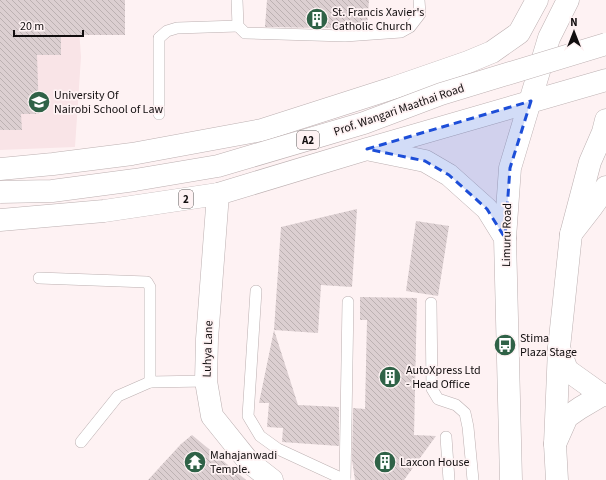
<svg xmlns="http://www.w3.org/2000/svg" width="606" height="480" viewBox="0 0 606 480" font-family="'Source Sans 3',sans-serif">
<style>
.built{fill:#f9e4e7}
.building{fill:url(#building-back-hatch)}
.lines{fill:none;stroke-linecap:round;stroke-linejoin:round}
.service-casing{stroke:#bcb0b1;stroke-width:12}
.minor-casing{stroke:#bcb0b1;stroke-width:23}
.secondary-casing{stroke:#bcb0b1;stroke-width:23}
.primary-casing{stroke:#bcb0b1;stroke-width:23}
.service{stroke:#fff;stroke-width:11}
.minor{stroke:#fff;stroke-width:22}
.secondary{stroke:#fff;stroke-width:22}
.primary{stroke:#fff;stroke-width:22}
.primary-bridge-casing{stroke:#bcb0b1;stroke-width:23;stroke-linecap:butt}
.primary-bridge{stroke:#fff;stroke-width:22}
.marked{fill:#1d4ed8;fill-opacity:0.2;stroke:#1d4ed8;stroke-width:3;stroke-dasharray:8 5;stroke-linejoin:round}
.labels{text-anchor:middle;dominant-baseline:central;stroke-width:3.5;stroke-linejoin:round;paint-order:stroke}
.shield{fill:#fef2f3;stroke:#595253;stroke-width:1}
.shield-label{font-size:11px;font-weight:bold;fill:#120e0f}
.poi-label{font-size:12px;fill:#120e0f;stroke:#fef2f3;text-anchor:start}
.street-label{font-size:12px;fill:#120e0f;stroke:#fef2f3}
</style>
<defs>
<pattern id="building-back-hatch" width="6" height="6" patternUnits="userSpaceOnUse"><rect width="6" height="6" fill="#dccfd1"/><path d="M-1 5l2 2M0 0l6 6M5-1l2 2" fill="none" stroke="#bcb1b2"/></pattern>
</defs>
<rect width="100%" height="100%" fill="#fef2f3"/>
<polygon class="built" points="0,0 77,0 81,57 75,147 0,150"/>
<g class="building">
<polygon points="0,0 125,0 125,35 61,35 61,55 37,55 39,114 21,114 22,130 0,130"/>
<polygon points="267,0 369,0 367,27 322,28 265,27"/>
<polygon points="357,209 352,287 321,285 318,333 274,330 281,227"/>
<polygon points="416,221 449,226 438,296 406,291"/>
<polygon points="360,297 417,298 414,435 436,436 404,480 355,480 352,460 353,408 365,409 367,320 360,320"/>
<polygon points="274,330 298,405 339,407 339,446 282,442 283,428 267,427 269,403 259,403"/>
<polygon points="192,435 246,480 148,480 181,444"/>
</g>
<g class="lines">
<g class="service-casing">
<g id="service">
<polyline points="237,0 238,26 245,33 345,36 401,32 410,27 420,14 419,0"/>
<polyline points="159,114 159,38 167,31 177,28 238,26"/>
<polyline points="39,278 147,282 150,287 150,382"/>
<polyline points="256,291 248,416 260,436 278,449 345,480"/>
<polyline points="431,303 432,389 438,399 456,405 465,413 468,427 473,480"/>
<polyline points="446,437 449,480"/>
<polyline points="81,442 118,396 150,382 206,381"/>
<polyline points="345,480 348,302"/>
</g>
</g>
<g class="minor-casing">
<g id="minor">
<polyline points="218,194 207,339 206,381 212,416 249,462 272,480"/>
<polyline points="559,348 567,370 602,395"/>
<polyline points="555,444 567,417 580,408 602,395 606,395"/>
</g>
</g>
<g class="secondary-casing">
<g id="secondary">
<polyline points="505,238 510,168 549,38 568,0"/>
<polyline points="557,480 555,444 559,348 571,234 590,162 603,132 606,120"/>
</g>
</g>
<g class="primary-casing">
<g id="primary">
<polyline points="371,150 425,161 449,175 487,209 505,238 511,480"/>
<polyline points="0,169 53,164 132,154 262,130 393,88 468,62 492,52 519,33 537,0"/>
<polyline points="0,220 104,211 218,194 367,149 606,80"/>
<polyline points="571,234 592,207 606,187"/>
</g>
</g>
<use href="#service" class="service"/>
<use href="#minor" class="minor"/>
<use href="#secondary" class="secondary"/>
<use href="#primary" class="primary"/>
<g class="primary-bridge-casing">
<polyline id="primary-bridge" points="0,192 52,191 135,180 218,166 364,123 441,94 606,44"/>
</g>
<use href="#primary-bridge" class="primary-bridge"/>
</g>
<path class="marked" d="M531,101l-21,67 -5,70 -18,-29 -38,-34 -24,-14 -58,-12z"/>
<defs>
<g id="building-disc" transform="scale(1.15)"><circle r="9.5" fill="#2f6247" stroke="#fef2f3"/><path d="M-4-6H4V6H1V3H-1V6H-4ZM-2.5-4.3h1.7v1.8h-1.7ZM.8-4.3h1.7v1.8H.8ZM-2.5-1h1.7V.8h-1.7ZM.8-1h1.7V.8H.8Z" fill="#fff"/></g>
<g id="university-disc" transform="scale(1.15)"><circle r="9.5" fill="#2f6247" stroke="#fef2f3"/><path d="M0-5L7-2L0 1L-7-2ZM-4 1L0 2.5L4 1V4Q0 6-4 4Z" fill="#fff"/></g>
<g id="bus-disc" transform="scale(1.15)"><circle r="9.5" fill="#2f6247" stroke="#fef2f3"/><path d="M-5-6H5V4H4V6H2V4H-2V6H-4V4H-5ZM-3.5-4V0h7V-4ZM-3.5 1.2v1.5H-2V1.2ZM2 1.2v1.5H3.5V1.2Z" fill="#fff"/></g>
<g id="temple-disc" transform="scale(1.15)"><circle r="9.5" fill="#2f6247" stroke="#fef2f3"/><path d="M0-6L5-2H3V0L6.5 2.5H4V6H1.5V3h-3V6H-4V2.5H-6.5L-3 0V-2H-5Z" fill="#fff"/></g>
</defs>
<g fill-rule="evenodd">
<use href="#building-disc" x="317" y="19"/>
<use href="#university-disc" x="39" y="102"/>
<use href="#bus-disc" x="505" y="345"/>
<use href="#building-disc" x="390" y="377"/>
<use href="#temple-disc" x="195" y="462"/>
<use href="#building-disc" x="385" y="462"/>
</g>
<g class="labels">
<g class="shield">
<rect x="297" y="131" width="22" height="18" rx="3"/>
<rect x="179" y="190" width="14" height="18" rx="3"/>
</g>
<g class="shield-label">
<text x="308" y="140">A2</text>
<text x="186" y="199">2</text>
</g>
<g class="poi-label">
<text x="332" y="12">St. Francis Xavier's<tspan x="332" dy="14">Catholic Church</tspan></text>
<text x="54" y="95">University Of<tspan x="54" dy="14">Nairobi School of Law</tspan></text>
<text x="520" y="338">Stima<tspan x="520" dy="14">Plaza Stage</tspan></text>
<text x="406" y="370">AutoXpress Ltd<tspan x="406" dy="14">- Head Office</tspan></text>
<text x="210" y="455">Mahajanwadi<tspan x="210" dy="14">Temple.</tspan></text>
<text x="400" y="462">Laxcon House</text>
</g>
<g class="street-label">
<text transform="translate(399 110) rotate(-19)">Prof. Wangari Maathai Road</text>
<text transform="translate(507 235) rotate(-89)">Limuru Road</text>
<text transform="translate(208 349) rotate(-88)">Luhya Lane</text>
</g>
</g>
<g transform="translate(574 32)" stroke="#fef2f3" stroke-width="3" paint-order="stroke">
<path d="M0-3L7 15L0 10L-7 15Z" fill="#120e0f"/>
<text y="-6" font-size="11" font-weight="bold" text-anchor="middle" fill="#120e0f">N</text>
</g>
<path d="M14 30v6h69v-6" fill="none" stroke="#120e0f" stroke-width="2"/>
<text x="20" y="30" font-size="12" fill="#120e0f" stroke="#fef2f3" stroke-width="3" paint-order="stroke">20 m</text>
</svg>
